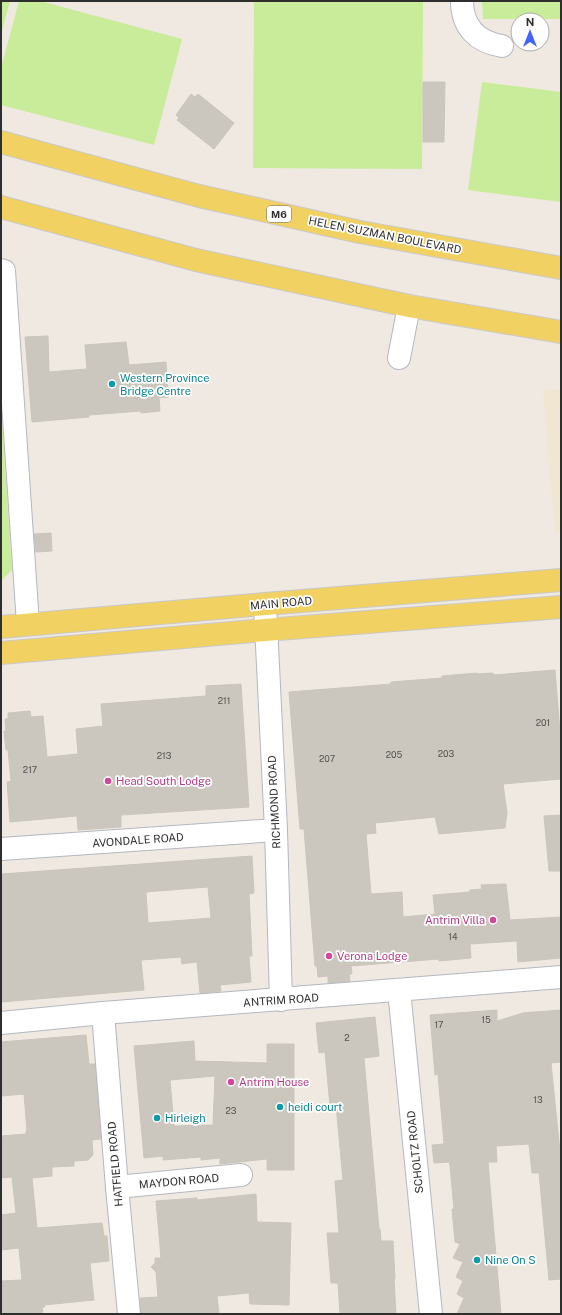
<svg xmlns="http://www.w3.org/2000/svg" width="562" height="1315" viewBox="0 0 562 1315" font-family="'Public Sans',sans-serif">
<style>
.education{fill:#f0e6d1}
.pitch{fill:#c9ec9a}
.building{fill:#cbc7bf;stroke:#cbc5ba;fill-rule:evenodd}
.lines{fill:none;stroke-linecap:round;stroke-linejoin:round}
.minor-casing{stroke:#b4b7c1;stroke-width:24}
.major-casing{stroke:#c9c9c9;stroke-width:24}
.minor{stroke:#fff;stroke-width:22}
.major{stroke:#f2d163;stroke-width:22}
.culture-dot{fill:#0f9aa8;stroke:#fff;stroke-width:1.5}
.hotel-dot{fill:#d1479c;stroke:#fff;stroke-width:1.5}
.labels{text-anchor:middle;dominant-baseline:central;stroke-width:3.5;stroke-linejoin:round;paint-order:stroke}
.number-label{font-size:9px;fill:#555452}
.shield{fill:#fff;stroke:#6d6d6d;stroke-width:1}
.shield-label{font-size:10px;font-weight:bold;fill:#2e2e2e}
.street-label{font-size:11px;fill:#2e2e2e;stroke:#fff}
.culture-label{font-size:11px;fill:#0d838f;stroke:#fff;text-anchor:start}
.hotel-label{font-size:11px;fill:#b23c85;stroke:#fff;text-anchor:start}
</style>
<rect width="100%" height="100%" fill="#efe9e1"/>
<polygon class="education" points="561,389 561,533 555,534 543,391"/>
<g class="pitch">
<polygon points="1,1 10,1 1,34"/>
<polygon points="19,1 40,1 182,39 154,145 1,105 1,68"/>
<polygon points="254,1 423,1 422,169 253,168"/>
<polygon points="482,1 561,1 561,19 483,19"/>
<polygon points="482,82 561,92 561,202 468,190"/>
<polygon points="1,406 12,570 1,581"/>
</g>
<g class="building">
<polygon points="423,82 445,82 444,142 423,142"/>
<polygon points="191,94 195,97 198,94 234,123 214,149 177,120 179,118 176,115"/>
<polygon points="48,336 49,372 87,369 85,345 126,342 129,365 166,362 168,397 159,398 160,411 141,413 141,411 89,415 89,417 32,422 25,337"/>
<polygon points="51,533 52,551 36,552 34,534"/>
<polygon points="555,670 561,745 561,779 503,784 507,813 505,828 439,834 435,817 375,823 376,833 366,834 371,894 402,892 403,917 435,914 433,895 470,892 470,890 482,889 481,885 506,884 510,920 561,917 561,958 518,962 517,941 470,944 471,958 439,961 439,959 351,966 352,974 349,974 350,981 328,983 328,976 318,977 317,966 315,966 304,829 300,829 289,692 391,684 391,682 442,678 442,676 477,673 477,674 493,673 494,675"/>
<polygon points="241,684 249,807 121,815 121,827 78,830 77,816 10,822 7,782 11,781 8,750 6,750 4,731 6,731 5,719 8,719 8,713 30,711 31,717 43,716 47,757 78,754 76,729 103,726 101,704 206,696 206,686"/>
<polygon points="561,815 561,871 549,871 544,816"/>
<path d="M252,856l2,37 -5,1 3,62h-3l2,26 -31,3 1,6 -21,2 -3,-31 -15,2 -1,-7 -40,3 3,30 -143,12v-128zM208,887l3,31 -63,5 -2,-31z"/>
<polygon points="497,1010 497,1021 523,1013 561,1010 561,1062 551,1063 561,1162 561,1279 549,1280 539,1173 532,1173 529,1144 496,1146 497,1162 488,1162 501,1314 457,1314 464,1298 457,1294 463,1281 456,1277 463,1262 453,1258 460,1244 455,1242 452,1209 454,1209 450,1166 449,1162 434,1163 432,1145 444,1144 438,1074 435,1075 430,1015"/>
<polygon points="375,1017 379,1056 364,1058 379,1229 380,1229 381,1241 393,1241 395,1279 394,1279 396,1314 340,1314 338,1283 331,1283 327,1233 339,1233 335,1181 343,1180 336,1105 330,1106 325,1052 319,1053 316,1023"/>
<polygon points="86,1035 89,1064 95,1064 101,1139 92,1140 93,1155 88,1160 74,1161 74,1166 52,1167 52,1176 32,1178 37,1228 102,1223 104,1236 107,1236 109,1261 90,1263 94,1300 44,1305 45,1307 42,1307 43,1312 25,1314 1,1314 1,1281 22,1280 19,1248 1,1250 1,1215 16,1213 12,1177 1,1178 1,1136 26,1134 26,1131 27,1131 24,1094 1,1096 1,1042"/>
<path d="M194,1041l1,20 72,2v-19h27v126h-27v-11l-47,5v-6l-19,2v-3l-38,3v-4l-19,2 -10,-112zM215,1076l-2,49 -39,1 -4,-46z"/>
<polygon points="256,1194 257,1222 291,1223 289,1305 250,1304 249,1293 217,1296 219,1314 141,1314 140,1298 158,1297 156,1272 151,1267 155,1263 155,1258 161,1258 156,1201 197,1198 197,1200"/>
</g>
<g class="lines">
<g class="minor-casing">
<g id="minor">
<path d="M462,1c0,26 15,41 40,45"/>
<polyline points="1,270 4,271 28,624"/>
<polyline points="399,358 409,306"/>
<polyline points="265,604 276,830 281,1000"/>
<polyline points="1,849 276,830"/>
<polyline points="399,990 431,1314"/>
<polyline points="103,1013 117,1187 129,1314"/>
<polyline points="1,1023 103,1013 561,977"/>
<polyline points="117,1187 241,1175"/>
</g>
</g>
<g class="major-casing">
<g id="major">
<polyline points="1,142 199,196 360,232 561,268"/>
<polyline points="1,207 196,260 409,306 561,332"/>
<polyline points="1,627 265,604 561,580"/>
<polyline points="1,653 265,630 561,607"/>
</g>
</g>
<use href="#minor" class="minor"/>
<use href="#major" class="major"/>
</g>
<g class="culture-dot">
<circle cx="112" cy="384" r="4"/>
<circle cx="280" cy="1107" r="4"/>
<circle cx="157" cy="1118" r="4"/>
<circle cx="477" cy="1260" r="4"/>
</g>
<g class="hotel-dot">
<circle cx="108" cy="781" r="4"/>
<circle cx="493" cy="920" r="4"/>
<circle cx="329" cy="956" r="4"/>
<circle cx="231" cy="1082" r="4"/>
</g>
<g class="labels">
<g class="number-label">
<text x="224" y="700">211</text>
<text x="543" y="722">201</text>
<text x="446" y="753">203</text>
<text x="394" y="754">205</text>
<text x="164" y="755">213</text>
<text x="327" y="758">207</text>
<text x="30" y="769">217</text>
<text x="453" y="936">14</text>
<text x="486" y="1019">15</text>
<text x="439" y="1024">17</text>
<text x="347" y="1037">2</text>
<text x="538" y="1099">13</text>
<text x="231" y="1110">23</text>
</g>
<rect class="shield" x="267" y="206" width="24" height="16" rx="3"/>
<g class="shield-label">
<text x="279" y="214">M6</text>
</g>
<g class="street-label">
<text transform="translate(385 235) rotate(11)">HELEN SUZMAN BOULEVARD</text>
<text transform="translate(281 603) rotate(-5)">MAIN ROAD</text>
<text transform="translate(274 802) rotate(-93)">RICHMOND ROAD</text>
<text transform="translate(138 840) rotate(-4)">AVONDALE ROAD</text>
<text transform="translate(281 1000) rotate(-4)">ANTRIM ROAD</text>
<text transform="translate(415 1152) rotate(-96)">SCHOLTZ ROAD</text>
<text transform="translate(115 1164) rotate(-95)">HATFIELD ROAD</text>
<text transform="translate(179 1181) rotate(-5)">MAYDON ROAD</text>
</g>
<g class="culture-label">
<text x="120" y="378">Western Province<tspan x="120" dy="13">Bridge Centre</tspan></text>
<text x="288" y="1107">heidi court</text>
<text x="165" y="1118">Hirleigh</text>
<text x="485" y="1260">Nine On S</text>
</g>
<g class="hotel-label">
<text x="116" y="781">Head South Lodge</text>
<text x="485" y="920" text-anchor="end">Antrim Villa</text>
<text x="337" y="956">Verona Lodge</text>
<text x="239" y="1082">Antrim House</text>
</g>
</g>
<rect width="562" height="1315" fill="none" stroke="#2e2e2e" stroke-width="4"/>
<g transform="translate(530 32)"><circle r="19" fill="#ffffff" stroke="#ababab"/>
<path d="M0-3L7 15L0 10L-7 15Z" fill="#4264fb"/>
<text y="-6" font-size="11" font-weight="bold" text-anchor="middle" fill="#2e2e2e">N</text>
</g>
</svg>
